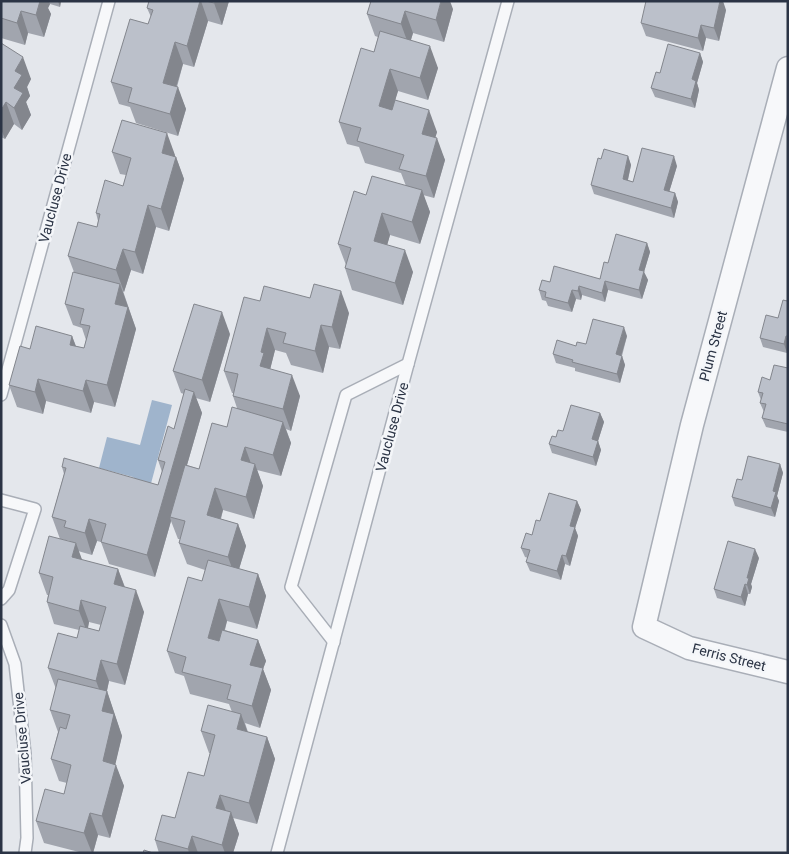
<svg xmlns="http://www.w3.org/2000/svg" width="789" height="854" viewBox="0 0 789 854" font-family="Roboto,sans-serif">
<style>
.water{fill:#9fb4cc}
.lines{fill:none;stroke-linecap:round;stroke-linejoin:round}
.service-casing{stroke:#a9aeb7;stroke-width:14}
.minor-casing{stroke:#a9aeb7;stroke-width:25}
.service{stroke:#f7f8fa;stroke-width:11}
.minor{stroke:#f7f8fa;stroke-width:22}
.wall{fill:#a1a5ae;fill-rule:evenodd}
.shaded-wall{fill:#83868d}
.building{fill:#bbc0ca;stroke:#83868d}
.labels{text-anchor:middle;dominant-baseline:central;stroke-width:5;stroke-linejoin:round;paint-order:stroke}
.street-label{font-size:14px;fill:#2b3445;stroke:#f4f6f9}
</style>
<rect width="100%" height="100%" fill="#e4e7ec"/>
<polygon class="water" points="152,400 172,405 149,491 133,477 99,468 107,437 140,445"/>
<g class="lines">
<g class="service-casing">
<g id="service">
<polyline points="1,395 109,1"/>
<polyline points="1,500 35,509 9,590 1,599"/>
<polyline points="1,625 15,664 25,754 27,838 25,853"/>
<polyline points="334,642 291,587 346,395 408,364"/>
<polyline points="277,853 408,364 508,1"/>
</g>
</g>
<g class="minor-casing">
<polyline id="minor" points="788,68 692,425 644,627 689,648 788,672"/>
</g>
<use href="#service" class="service"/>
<use href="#minor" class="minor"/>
</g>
<g class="wall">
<polygon points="1,1 61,1 60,7 50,4 48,8 51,14 44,37 28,33 25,45 1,38"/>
<polygon points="149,1 229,1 222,25 208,21 194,67 183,64 177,87 186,109 178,136 136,123 130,107 119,104 111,82 148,24 151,17 147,8"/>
<polygon points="371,1 453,9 444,42 413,33 411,40 438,68 428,100 398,91 395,100 437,132 435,138 445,160 434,198 423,195 430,212 420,244 390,235 387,245 413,272 403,305 352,290 345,268 346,265 338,244 366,195 406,186 401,173 365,163 359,147 347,144 339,122 374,52 378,37 375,36 367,14"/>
<polygon points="726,10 719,41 706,38 703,51 646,36 641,23"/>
<polygon points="1,43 31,79 27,87 30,96 26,102 31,115 22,130 14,124 5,139 1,137"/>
<polygon points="700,53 703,62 697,83 699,90 695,108 655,97 651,88 660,73"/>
<polygon points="112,152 175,155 175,157 176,157 184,179 169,231 156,227 143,274 131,270 124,292 123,291 136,329 115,407 94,402 91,413 46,401 43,414 17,407 9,385 30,349 72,336 76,346 84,348 86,340 82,328 73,325 65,304 74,272 68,256 97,227 98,221 96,213 123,186 126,175 120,174"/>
<polygon points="628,156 631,165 628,180 633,182 677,166 669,192 675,193 678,202 674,218 594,194 591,185 601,159"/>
<polygon points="647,243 650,252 644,272 648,280 642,299 608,290 605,302 582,295 581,300 576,299 572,312 548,306 546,301 542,300 539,290 550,282 600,279 608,263"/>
<polygon points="788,298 788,351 787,353 763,347 760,338 778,318"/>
<path d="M260,301l89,12 -9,36 -11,-2 -6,26 -32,-8 -5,-12 -11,-3 -5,19 30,27 -9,35 -5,-2 5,14 -10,33 -24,-6 6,16 -9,33 -31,-9 -2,9 17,5 8,22 -7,23 19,5 8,22 -9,33 -30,-8 -2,9 33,10 8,21 -3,8 8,21 -11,38 -15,-5 3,9 19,5 8,22 -18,65 -24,-6 6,16 -6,19h-74l-4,-13 20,-22 29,-42 6,-23h-1l-8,-22 31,-19 -3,-8 -39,-10 -6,-18 -9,-3 -8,-22 35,-70 3,-11 -18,-6 -8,-21 1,-4h-2l-7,-18 -16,56 -46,-13 -8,-22 -4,-1 -5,14 -14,-4 4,9 36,9 7,18 19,25 -19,73 -16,-4 -2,10 15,45 -7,28 9,22 -14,52 -12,-3 -5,18h-10l-39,-10 -8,-22 28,-27 3,-11 -8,-2 -8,-22 7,-27 -8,-22 6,-21 -8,-21 29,-30 2,-8 -25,-6 -7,-22 1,-7h-1l-8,-22 31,-32 -10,-2 -8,-22 12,-43 -2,-7 96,18 4,-13 -4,-12 16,-31 10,-35 -3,-1 -8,-22 57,-37 -20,68 -14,-4 6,15 -15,52 12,4 28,-42 10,-19 -4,-12v-3h-1l-8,-22zM89,622l12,3 -2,6 -11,-3z"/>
<polygon points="627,336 622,356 625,365 620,383 575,371 575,368 556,363 553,354 576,346"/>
<polygon points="788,368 788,432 766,427 762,418 764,412 760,403 761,400 758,392 770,380"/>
<polygon points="600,413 604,422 598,441 601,450 596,466 552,453 549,444 563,431"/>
<polygon points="780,464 783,473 777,496 779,501 775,517 735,506 732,497 742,480"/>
<polygon points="577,501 581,510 575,528 578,536 570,566 565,564 561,580 530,571 526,562 528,558 525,557 521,548 532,535 540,521"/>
<polygon points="759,558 751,584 752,587 750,594 748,594 745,606 717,598 714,589"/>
</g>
<g class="shaded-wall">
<polygon points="40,1 49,1 50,4 48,8 51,14 44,37 36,15"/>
<polygon points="58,1 61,1 60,7"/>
<polygon points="200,1 201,1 208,21 194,67 187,46"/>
<polygon points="215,1 229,1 222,25 214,3"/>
<polygon points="441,1 450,1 453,9 444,42 436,20"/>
<polygon points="720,1 723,1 726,10 719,41 714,28"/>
<polygon points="21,11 28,33 25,45 17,23"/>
<polygon points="405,11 413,33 409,46 401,24"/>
<polygon points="701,25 706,38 703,51 698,38"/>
<polygon points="175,42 183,64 171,104 163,83"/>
<polygon points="430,46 438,68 428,100 420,78"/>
<polygon points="700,53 703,62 697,83 699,90 695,108 691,99 692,79"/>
<polygon points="23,57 31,79 27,87 30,96 26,102 31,115 22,130 14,108 14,88 15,71"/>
<polygon points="390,69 398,91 387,128 379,106"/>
<polygon points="178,87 186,109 178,136 170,114"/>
<polygon points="6,102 14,124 5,139 1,129 1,110"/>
<polygon points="429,110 437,132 430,155 422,134"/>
<polygon points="167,133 175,155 170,174 162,153"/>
<polygon points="437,138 445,160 434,198 426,176"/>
<polygon points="628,156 631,165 626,188 623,179"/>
<polygon points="674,156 677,166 667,199 664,190"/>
<polygon points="176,157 184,179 169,231 161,209"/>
<polygon points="422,190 430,212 420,244 412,222"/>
<polygon points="675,193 678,202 674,218 671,208"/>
<polygon points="148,205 156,227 143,274 135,252"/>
<polygon points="382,213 390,235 382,263 374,241"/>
<polygon points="647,243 650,252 644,272 648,280 642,299 639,290 639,270"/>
<polygon points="123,249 131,270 124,292 116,270"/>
<polygon points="405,250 413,272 403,305 395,283"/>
<polygon points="605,281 608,290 605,302 602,293"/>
<polygon points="120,284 136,329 115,407 107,385 115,304"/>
<polygon points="579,286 582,295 581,300 578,291"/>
<polygon points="572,290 576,299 572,312 568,303"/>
<polygon points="341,291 349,313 340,349 332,327"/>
<polygon points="222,312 230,334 210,402 202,380"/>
<polygon points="321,325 329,347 323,373 315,351"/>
<polygon points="624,327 627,336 619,363 616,354"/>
<polygon points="267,328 275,350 270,370 260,366 261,352"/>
<polygon points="72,336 80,358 70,345"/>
<polygon points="786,336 788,341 787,353 784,344"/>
<polygon points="622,356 625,365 620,383 617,374"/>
<polygon points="292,375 300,396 291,431 283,409"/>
<polygon points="38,379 46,401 43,414 35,392"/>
<polygon points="86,380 94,402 91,413 83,391"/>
<polygon points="194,392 202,413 172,517 170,517 171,521 155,577 147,555"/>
<polygon points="600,413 604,422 598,441 601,450 596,466 593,457 592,439"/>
<polygon points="283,422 291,443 281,476 273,455"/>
<polygon points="245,447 253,469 241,460"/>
<polygon points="255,464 263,486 254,519 246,497"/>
<polygon points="780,464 783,473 777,496 779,501 775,517 771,508 773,491"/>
<polygon points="215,488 223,510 215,537 207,515"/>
<polygon points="577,501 581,510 575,528 578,536 570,566 566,556 570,526"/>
<polygon points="89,519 97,541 92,555 85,533"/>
<polygon points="238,524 246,546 236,579 228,557"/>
<polygon points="76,543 84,565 72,557"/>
<polygon points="755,549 759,558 751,584 752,587 750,594 747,585 747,578"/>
<polygon points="562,555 565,564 561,580 557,571"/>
<polygon points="118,569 126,591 114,584"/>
<polygon points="258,574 266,596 257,629 249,607"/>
<polygon points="745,584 748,594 745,606 741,597"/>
<polygon points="136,590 144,612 125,685 117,664"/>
<polygon points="219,599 227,621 216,660 208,638"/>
<polygon points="81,600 89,622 87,632 79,611"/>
<polygon points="258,640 266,661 263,669 271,690 260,728 252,706 250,665"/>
<polygon points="101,660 109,681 105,699 107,691 122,736 111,783 103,761 102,711 104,702 96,681"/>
<polygon points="241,714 249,736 237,729"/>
<polygon points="267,737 275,759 257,824 249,803"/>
<polygon points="116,765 124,786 110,838 102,816"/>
<polygon points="220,795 228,816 216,808"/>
<polygon points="231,812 239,834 233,853 225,853 222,845"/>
<polygon points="90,813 98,835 93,853 92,853 84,833"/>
<polygon points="192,836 198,853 189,853 188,849"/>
</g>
<g class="building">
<polygon points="1,1 40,1 36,15 21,11 17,23 1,18"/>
<polygon points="149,1 200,1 187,46 175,42 163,83 178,87 170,114 128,102 132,88 111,82 130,19 148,24 153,10 147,8"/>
<polygon points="206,1 215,1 214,3"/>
<polygon points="371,1 441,1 436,20 405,11 401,24 367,14"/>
<polygon points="646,1 720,1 714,28 701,25 698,38 641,23"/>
<polygon points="380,31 430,46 420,78 390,69 379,106 392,110 395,100 429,110 422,134 437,138 426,176 399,169 404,155 357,141 361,128 339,122 361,48 374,52"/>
<polygon points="1,43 23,57 15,71 22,75 14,88 23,93 14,108 6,102 1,110"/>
<polygon points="668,44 700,53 692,79 696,81 691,99 651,88 656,72 660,73"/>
<polygon points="122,120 167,133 162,153 176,157 161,209 148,205 135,252 123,249 116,270 68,256 78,222 97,227 100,214 96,213 105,180 123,186 131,158 112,152"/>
<polygon points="642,148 674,156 664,190 675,193 671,208 591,185 598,158 601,159 604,149 628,156 623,179 633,182"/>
<polygon points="372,176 422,190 412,222 382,213 374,241 405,250 395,283 345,268 351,248 338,244 354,191 366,195"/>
<polygon points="616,234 647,243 639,270 644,271 639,290 605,281 602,293 579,286 578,291 572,290 568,303 545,297 546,292 539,290 542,280 550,282 554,266 600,279 604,262 608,263"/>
<polygon points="73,272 120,284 115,304 128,307 107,385 86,380 83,391 38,379 35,392 9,385 20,346 30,349 36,326 72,336 70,345 84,348 90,326 80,324 84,309 65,304"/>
<polygon points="314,284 341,291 332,327 321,325 315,351 283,343 286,333 267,328 261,352 264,353 260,366 292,375 283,409 233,396 238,374 224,371 244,297 260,301 264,286 310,298"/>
<polygon points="788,298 788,336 786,336 784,344 760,338 766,315 778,318 783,300 787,301"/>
<polygon points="194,304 222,312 202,380 173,371"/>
<polygon points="593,319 624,327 616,354 622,356 617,374 572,362 573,360 553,354 557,340 576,346 577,342 586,344"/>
<polygon points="774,365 788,368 788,424 762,418 766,404 760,403 763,393 758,392 762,377 770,380"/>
<polygon points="185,389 194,392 147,555 101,542 106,524 89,519 85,533 64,527 66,521 52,517 66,468 62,467 64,458 158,485 165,462 158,460 168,426 174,429"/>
<polygon points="571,405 600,413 592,439 598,441 593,457 549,444 552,436 556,437 558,430 563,431"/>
<polygon points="232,407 283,422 273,455 245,447 241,460 255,464 246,497 215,488 207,515 238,524 228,557 179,543 185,521 170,517 185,465 199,469 212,423 227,427"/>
<polygon points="748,456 780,464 773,491 776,492 771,508 732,497 737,479 742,480"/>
<polygon points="549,493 577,501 570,526 575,527 566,556 562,555 557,571 526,562 530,550 521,548 526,533 532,535 536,520 540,521"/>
<polygon points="49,536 76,543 72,557 118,569 114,584 136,590 117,664 101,660 96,681 48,668 58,633 77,638 80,626 99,631 106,607 81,600 79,611 47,602 53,577 39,573"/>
<polygon points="728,541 755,549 747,578 749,578 747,585 745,584 741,597 714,589"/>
<polygon points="208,560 258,574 249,607 219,599 208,638 219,641 222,630 258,640 250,665 263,668 252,706 227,699 231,685 182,672 186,657 167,651 188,577 202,581"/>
<polygon points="58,679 107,691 102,711 114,714 103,761 116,765 102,816 90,813 84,833 36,821 45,789 64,794 71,765 51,759 60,727 66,729 70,715 50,710"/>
<polygon points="208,705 241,714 237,729 267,737 249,803 220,795 216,808 231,812 222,845 192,836 188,849 155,840 162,815 175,818 188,772 204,776 215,735 201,731"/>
<polygon points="144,850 153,853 143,853"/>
</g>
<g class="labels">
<g class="street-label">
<text transform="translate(55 198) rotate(-75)">Vaucluse Drive</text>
<text transform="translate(713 346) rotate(-75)">Plum Street</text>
<text transform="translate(392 427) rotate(-75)">Vaucluse Drive</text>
<text transform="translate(729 657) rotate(14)">Ferris Street</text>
<text transform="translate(22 738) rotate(-95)">Vaucluse Drive</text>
</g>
</g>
<rect width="789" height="854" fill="none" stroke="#2b3445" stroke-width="5"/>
</svg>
